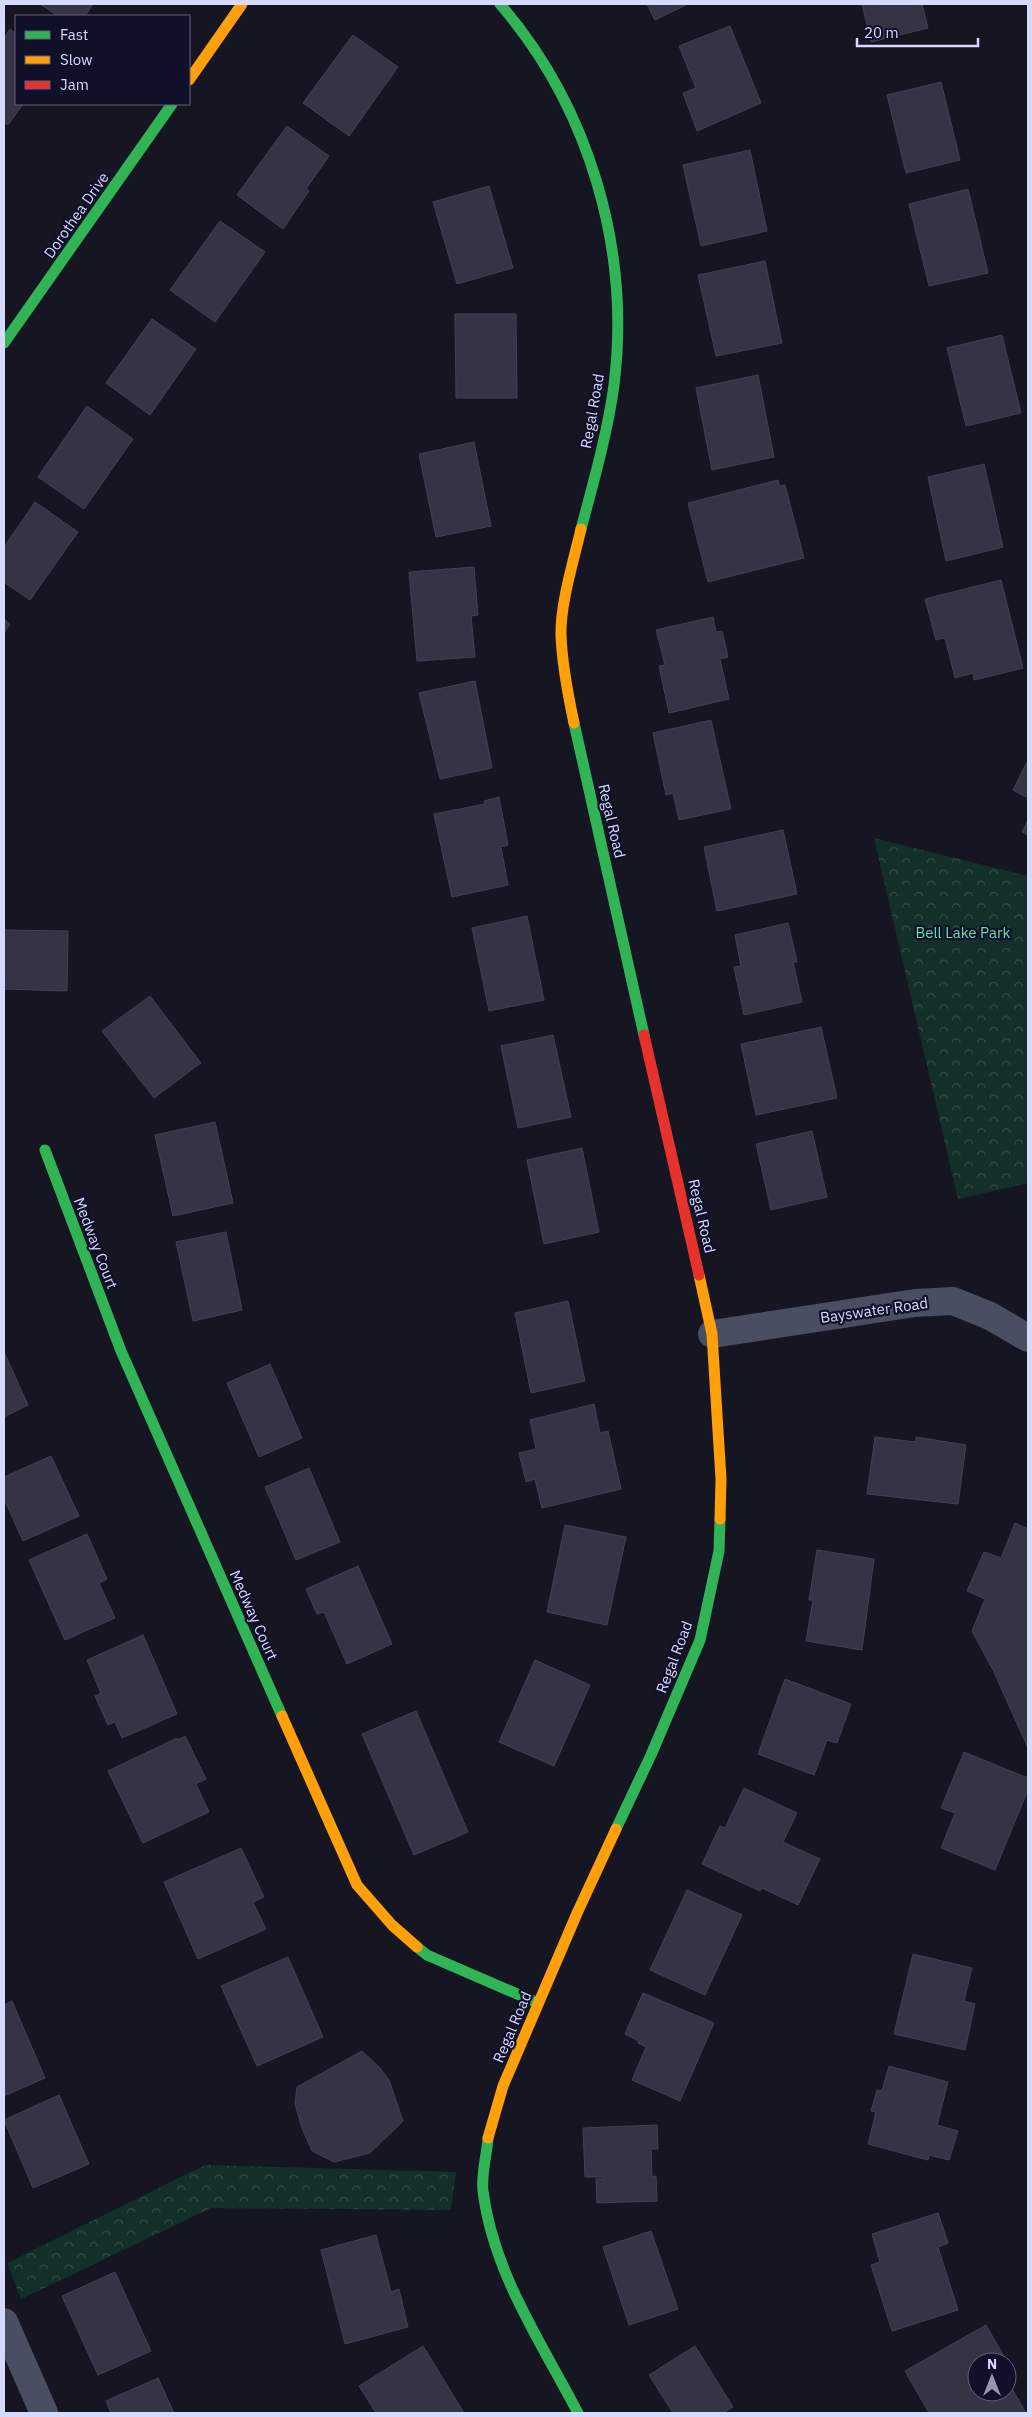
<svg xmlns="http://www.w3.org/2000/svg" width="1032" height="2417" viewBox="0 0 1032 2417" font-family="'IBM Plex Sans',sans-serif">
<style>
.park{fill:url(#park-crowns)}
.building{fill:#343445;stroke:#414156}
.lines{fill:none;stroke-linecap:round;stroke-linejoin:round}
.street{stroke:#4a4e63;stroke-width:28}
.fast{stroke:#30b455;stroke-width:11}
.slow{stroke:#ff9f0a;stroke-width:11}
.jam{stroke:#e5322d;stroke-width:11}
.labels{text-anchor:middle;dominant-baseline:central;stroke-width:4.5;stroke-linejoin:round;paint-order:stroke}
.street-label{font-size:15px;fill:#d7daff;stroke:#101028}
.park-label{font-size:15px;fill:#60e2a8;stroke:#101028}
</style>
<defs>
<pattern id="park-crowns" width="20" height="18" patternUnits="userSpaceOnUse" patternTransform="scale(1.25)"><rect width="20" height="18" fill="#132f2a"/><path d="M2 6a3 3 0 1 1 6 0M12 15a3 3 0 1 1 6 0" fill="none" stroke="#354d4a"/></pattern>
</defs>
<rect width="100%" height="100%" fill="#161622"/>
<g class="park">
<polygon points="874,838 1028,876 1028,1183 958,1199"/>
<polygon points="205,2165 456,2172 451,2210 211,2208 21,2299 7,2263"/>
</g>
<g class="building">
<polygon points="40,4 93,4 85,16 58,16"/>
<polygon points="647,4 688,4 655,20"/>
<polygon points="862,4 922,4 928,28 871,42"/>
<polygon points="730,26 761,103 697,131 683,93 696,88 679,46"/>
<polygon points="10,29 16,34 16,104 23,104 8,125 4,122 4,38"/>
<polygon points="353,35 398,67 349,136 303,103"/>
<polygon points="941,82 960,160 906,173 887,95"/>
<polygon points="287,126 329,156 306,189 309,191 283,229 237,195"/>
<polygon points="750,150 767,231 701,246 683,165"/>
<polygon points="489,186 513,268 457,284 433,202"/>
<polygon points="968,189 988,273 929,286 909,204"/>
<polygon points="220,221 265,252 215,322 170,290"/>
<polygon points="765,261 782,343 716,356 698,275"/>
<polygon points="455,314 516,314 517,398 456,398"/>
<polygon points="152,319 196,349 150,415 106,383"/>
<polygon points="1002,335 1021,413 966,426 947,348"/>
<polygon points="758,375 774,457 712,470 696,388"/>
<polygon points="87,406 133,439 84,509 38,477"/>
<polygon points="474,442 491,526 436,537 419,454"/>
<polygon points="984,464 1003,547 946,561 928,477"/>
<polygon points="778,480 779,486 785,485 804,558 708,582 688,503"/>
<polygon points="35,502 78,532 30,600 4,582 4,547"/>
<polygon points="474,567 478,615 471,616 475,657 417,661 409,572"/>
<polygon points="1001,580 1023,668 974,680 973,673 955,678 945,638 936,640 925,599"/>
<polygon points="713,617 716,632 722,631 728,657 720,659 729,699 669,713 659,666 665,665 656,630"/>
<polygon points="4,619 10,624 4,633"/>
<polygon points="475,681 492,768 440,779 419,693"/>
<polygon points="711,720 731,809 679,820 673,793 666,795 653,733"/>
<polygon points="1028,760 1028,798 1013,790"/>
<polygon points="499,797 508,845 501,847 508,885 452,897 434,814 485,804 484,801"/>
<polygon points="1028,820 1028,835 1022,832"/>
<polygon points="783,830 797,894 717,911 704,847"/>
<polygon points="527,916 544,1000 489,1011 472,928"/>
<polygon points="788,923 797,962 793,962 802,1002 744,1015 734,967 741,966 735,935"/>
<polygon points="4,930 68,931 67,991 4,989"/>
<polygon points="150,996 201,1063 154,1098 102,1031"/>
<polygon points="821,1027 837,1098 756,1115 741,1044"/>
<polygon points="553,1035 571,1117 518,1128 501,1046"/>
<polygon points="215,1122 233,1203 173,1216 155,1135"/>
<polygon points="812,1131 827,1197 771,1210 756,1144"/>
<polygon points="582,1148 599,1232 544,1244 527,1160"/>
<polygon points="226,1232 242,1310 193,1321 176,1242"/>
<polygon points="568,1301 585,1381 531,1393 515,1313"/>
<polygon points="4,1352 28,1405 4,1417"/>
<polygon points="270,1364 302,1438 259,1457 227,1383"/>
<polygon points="594,1404 600,1433 608,1431 621,1489 542,1508 535,1479 526,1482 519,1453 536,1449 530,1420"/>
<polygon points="875,1437 916,1442 916,1437 966,1445 958,1504 867,1494"/>
<polygon points="51,1456 79,1516 23,1541 4,1499 4,1477"/>
<polygon points="309,1468 340,1542 296,1560 265,1487"/>
<polygon points="1015,1523 1028,1529 1028,1748 993,1670 972,1631 985,1599 967,1591 984,1552 1001,1558"/>
<polygon points="565,1525 626,1537 607,1625 547,1612"/>
<polygon points="87,1534 107,1579 99,1583 115,1618 65,1640 29,1560"/>
<polygon points="817,1550 874,1559 862,1650 806,1641 813,1600 809,1600"/>
<polygon points="358,1566 392,1644 347,1664 324,1612 317,1614 306,1589"/>
<polygon points="143,1635 177,1714 122,1738 115,1722 108,1725 95,1696 101,1693 87,1660"/>
<polygon points="535,1660 590,1685 554,1766 499,1742"/>
<polygon points="785,1679 851,1704 837,1743 827,1740 814,1775 758,1754"/>
<polygon points="416,1711 468,1832 414,1855 362,1734"/>
<polygon points="185,1736 206,1779 196,1784 209,1812 143,1843 108,1771 177,1738 178,1740"/>
<polygon points="964,1752 1028,1778 1028,1790 995,1870 941,1848 955,1813 941,1808"/>
<polygon points="744,1788 797,1813 783,1842 820,1859 798,1905 762,1888 760,1891 702,1864 720,1826 725,1828"/>
<polygon points="241,1848 264,1897 253,1902 266,1929 198,1959 164,1882"/>
<polygon points="687,1890 742,1915 705,1995 650,1970"/>
<polygon points="913,1954 972,1968 964,2001 975,2004 965,2050 894,2034"/>
<polygon points="288,1957 323,2037 257,2066 221,1986"/>
<polygon points="643,1993 714,2023 680,2101 632,2080 646,2047 638,2043 639,2041 625,2034"/>
<polygon points="12,2001 45,2078 4,2096 4,2005"/>
<polygon points="362,2051 380,2068 389,2080 403,2121 370,2153 334,2162 312,2151 302,2128 295,2104 297,2087"/>
<polygon points="889,2066 948,2082 937,2125 958,2131 949,2160 929,2155 928,2160 868,2144 876,2112 871,2111 877,2090 882,2091"/>
<polygon points="59,2095 89,2164 33,2188 4,2120"/>
<polygon points="657,2125 658,2149 651,2149 652,2177 656,2176 657,2201 597,2203 596,2179 603,2179 603,2177 585,2177 583,2128"/>
<polygon points="938,2213 948,2243 938,2247 958,2310 892,2331 871,2265 880,2262 872,2234"/>
<polygon points="651,2231 678,2309 629,2325 603,2247"/>
<polygon points="376,2235 391,2292 399,2289 408,2327 345,2344 321,2250"/>
<polygon points="115,2272 151,2351 98,2375 62,2296"/>
<polygon points="986,2325 1006,2360 977,2362 977,2392 1007,2392 1007,2380 1026,2413 929,2413 905,2371"/>
<polygon points="423,2346 464,2413 376,2413 359,2386"/>
<polygon points="695,2346 733,2407 723,2413 673,2413 649,2375"/>
<polygon points="158,2378 174,2413 111,2413 106,2401"/>
</g>
<g class="lines">
<g class="street">
<polyline points="712,1334 915,1303 953,1301 990,1316 1028,1338"/>
<polyline points="4,2322 44,2413"/>
</g>
<g class="fast">
<path d="M500,4c89,103 131,245 114,381 -6,46 -21,99 -33,144"/>
<polyline points="4,343 172,104"/>
<polyline points="574,723 644,1035"/>
<polyline points="45,1150 121,1351 282,1716"/>
<polyline points="616,1829 651,1755 700,1640 719,1551 720,1519"/>
<polyline points="417,1947 427,1955 538,2003"/>
<path d="M488,2138c-1,16 -7,36 -5,53 10,81 58,151 95,222"/>
</g>
<g class="slow">
<polyline points="189,80 242,4"/>
<path d="M574,723c-6,-28 -12,-58 -13,-88 -1,-30 13,-76 20,-106"/>
<polyline points="699,1275 712,1334 721,1479 720,1519"/>
<polyline points="282,1716 357,1885 392,1925 417,1947"/>
<polyline points="488,2138 503,2086 578,1911 616,1829"/>
</g>
<polyline class="jam" points="644,1035 699,1275"/>
</g>
<g class="labels">
<g class="street-label">
<text transform="translate(76 215) rotate(-55)">Dorothea Drive</text>
<text transform="translate(592 411) rotate(-80)">Regal Road</text>
<text transform="translate(612 821) rotate(77)">Regal Road</text>
<text transform="translate(702 1216) rotate(77)">Regal Road</text>
<text transform="translate(96 1243) rotate(69)">Medway Court</text>
<text transform="translate(874 1310) rotate(-8)">Bayswater Road</text>
<text transform="translate(254 1615) rotate(66)">Medway Court</text>
<text transform="translate(674 1657) rotate(-69)">Regal Road</text>
<text transform="translate(512 2027) rotate(-67)">Regal Road</text>
</g>
<g class="park-label">
<text x="963" y="932">Bell Lake Park</text>
</g>
</g>
<rect width="1032" height="2417" fill="none" stroke="#d7daff" stroke-width="10"/>
<rect x="15" y="15" width="175" height="90" fill="#101028" stroke="#60617e"/>
<rect x="25" y="31" width="25" height="8" fill="#30b455" stroke="#60617e"/>
<text x="60" y="40" font-size="15" fill="#d7daff">Fast</text>
<rect x="25" y="56" width="25" height="8" fill="#ff9f0a" stroke="#60617e"/>
<text x="60" y="65" font-size="15" fill="#d7daff">Slow</text>
<rect x="25" y="81" width="25" height="8" fill="#e5322d" stroke="#60617e"/>
<text x="60" y="90" font-size="15" fill="#d7daff">Jam</text>
<g transform="translate(992 2377)"><circle r="24" fill="#101028" stroke="#60617e"/>
<path d="M0-4L9 19L0 12L-9 19Z" fill="#9395b2"/>
<text y="-8" font-size="14" font-weight="bold" text-anchor="middle" fill="#d7daff">N</text>
</g>
<path d="M857 38v8h121v-8" fill="none" stroke="#d7daff" stroke-width="2.5"/>
<text x="864" y="38" font-size="15" fill="#d7daff" stroke="#101028" stroke-width="4" paint-order="stroke">20 m</text>
</svg>
